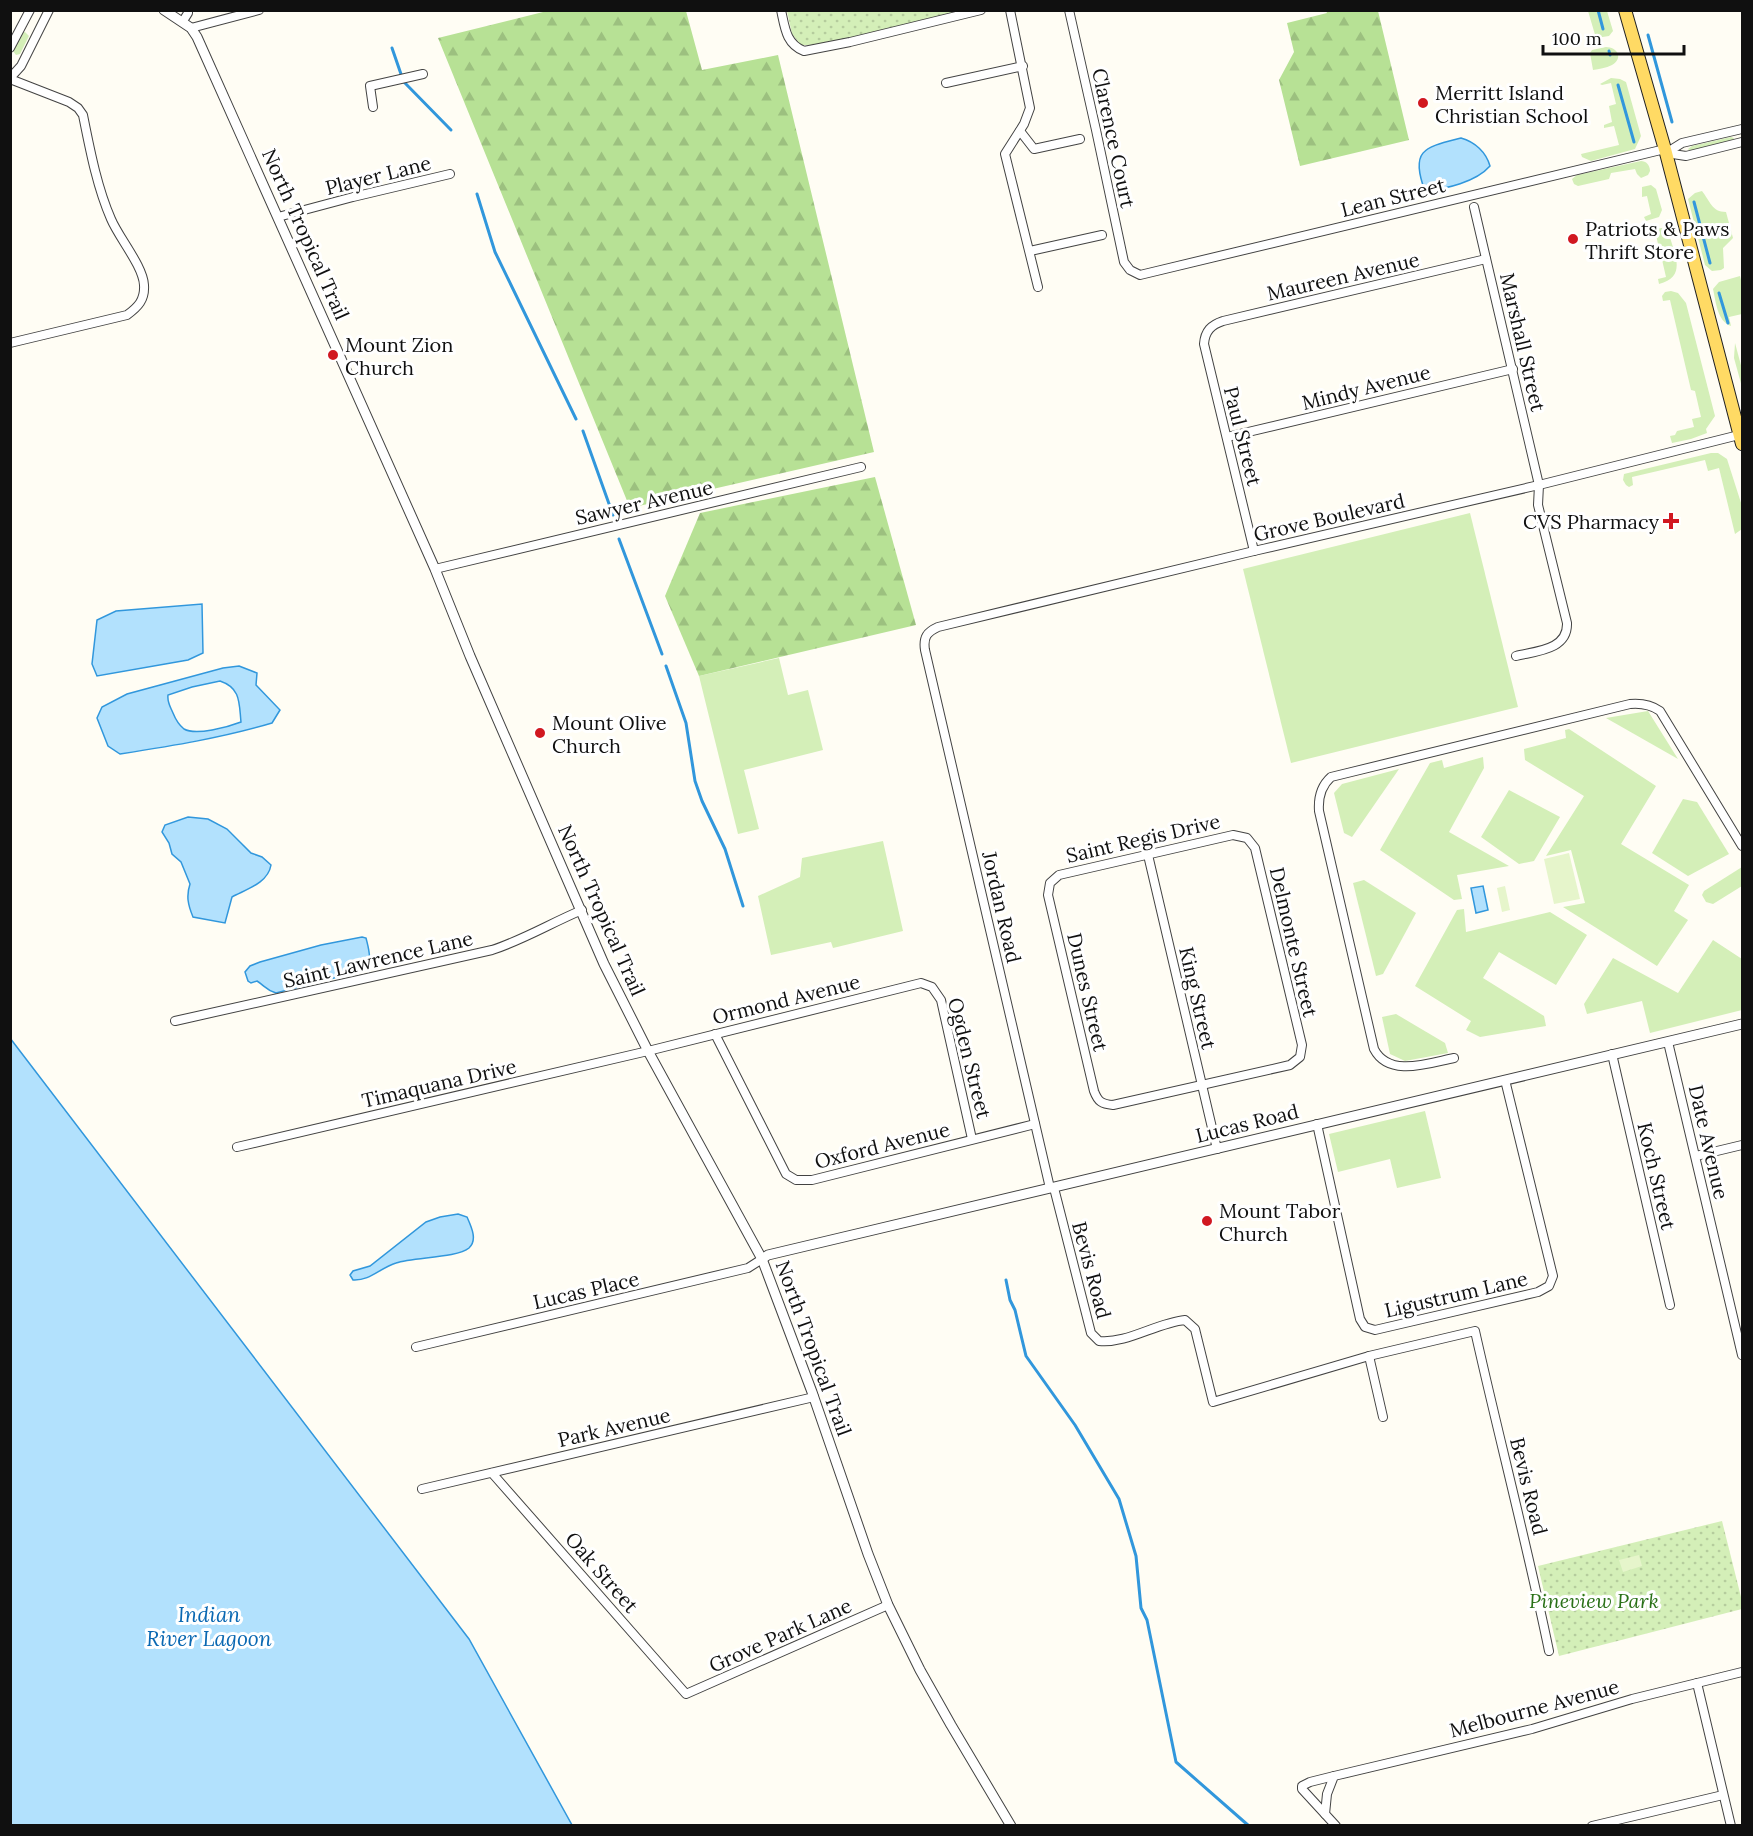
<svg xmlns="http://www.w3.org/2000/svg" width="1753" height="1836" viewBox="0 0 1753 1836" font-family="Lora,serif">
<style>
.grass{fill:#d4efb8}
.forest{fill:url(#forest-firs)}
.park{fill:url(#park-dots)}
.pitch{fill:#e6f5cb}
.water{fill:#b2e1fd;stroke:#3197dc;stroke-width:1.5;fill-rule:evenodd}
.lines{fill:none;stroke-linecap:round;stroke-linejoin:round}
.stream{stroke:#3197dc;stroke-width:3}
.minor-casing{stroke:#434343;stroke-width:10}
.tertiary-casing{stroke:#434343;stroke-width:11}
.primary-casing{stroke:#212121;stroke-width:14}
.minor{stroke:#fff;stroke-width:8}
.tertiary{stroke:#fff;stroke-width:9}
.primary{stroke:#ffda64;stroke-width:12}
.poi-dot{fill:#d11820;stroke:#fff;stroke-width:2}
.labels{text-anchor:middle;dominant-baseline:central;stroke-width:6;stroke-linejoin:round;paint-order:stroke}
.poi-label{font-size:20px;fill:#101010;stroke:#fff;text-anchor:start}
.street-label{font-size:20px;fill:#101010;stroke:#fff}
.park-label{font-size:20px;font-style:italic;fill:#2a7118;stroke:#fff}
.water-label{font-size:21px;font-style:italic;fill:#0a68b2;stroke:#fff}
</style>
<defs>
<pattern id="forest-firs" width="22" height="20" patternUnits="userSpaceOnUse" patternTransform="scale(1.5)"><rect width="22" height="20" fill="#b7e195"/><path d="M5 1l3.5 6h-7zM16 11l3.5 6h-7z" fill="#9cc07f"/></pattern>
<pattern id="park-dots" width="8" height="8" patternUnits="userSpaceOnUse" patternTransform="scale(1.5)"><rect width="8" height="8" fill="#d4efb8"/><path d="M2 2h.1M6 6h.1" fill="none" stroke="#b5cc9d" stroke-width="1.8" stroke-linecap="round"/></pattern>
</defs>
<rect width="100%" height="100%" fill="#fffdf4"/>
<g class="grass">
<polygon points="1588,11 1607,11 1613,31 1609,36 1596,38"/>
<polygon points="25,32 29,36 20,54 16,55 13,51 22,33"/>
<path d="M1606,47c11,0 18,11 6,18 -6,3 -13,4 -19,5l-3,-17 2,-3z"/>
<polygon points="1611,78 1620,79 1626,82 1641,136 1635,149 1591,161 1582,157 1581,154 1619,145 1614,126 1604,128 1604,125 1612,122 1609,106 1616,104 1611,83 1602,85 1600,84"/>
<polygon points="1731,137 1734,138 1733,140 1690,151 1688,149 1692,146"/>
<path d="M1641,161c5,0 9,4 9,10l-2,4 -7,3 -4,-4 -2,-5 -24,4 -2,6 -31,7 -4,-2 -2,-5 5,-4z"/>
<polygon points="1651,185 1656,189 1662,210 1659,217 1646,221 1644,217 1651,214 1647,196 1642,197 1642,187"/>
<path d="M1702,191c8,10 10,21 24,21l7,26 -10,10 1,20 -3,2 -9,1 -7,-6 -17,-66 7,-6z"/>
<path d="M1662,228l6,3c6,22 20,46 -9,53l-1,-5 8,-2 -6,-26 -9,1v-2l8,-2 -4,-17 -8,2v-3z"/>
<path d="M1740,276l2,8v30l-13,3 2,9c-14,-5 -15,-24 -18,-37l6,-7z"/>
<polygon points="1671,291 1678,293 1686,303 1715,416 1706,429 1707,433 1691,439 1672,443 1670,436 1675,435 1677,431 1694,427 1692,419 1701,417 1695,391 1691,390 1670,300 1663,301 1662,296 1665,292"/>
<polygon points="1735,343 1742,369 1742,387 1734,358"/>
<polygon points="1711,453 1718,453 1727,459 1742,506 1742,529 1735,534 1719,468 1708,471 1705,460 1632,477 1633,485 1629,487 1626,485 1623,480 1624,474"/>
<polygon points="1470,513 1518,707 1291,763 1243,569"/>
<polygon points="779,658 788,695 808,690 823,750 744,770 759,829 738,834 699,676"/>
<polygon points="1648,711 1678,759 1606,718"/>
<polygon points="1569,729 1656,786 1621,844 1689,885 1674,911 1688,920 1657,966 1563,907 1585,903 1571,850 1546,856 1584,796 1525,760 1524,749 1566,738 1565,730"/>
<polygon points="1483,757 1484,768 1449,832 1509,866 1457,875 1462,899 1454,900 1380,850 1430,763 1442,760 1444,768"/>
<polygon points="1399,769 1352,837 1344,833 1334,793 1342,784"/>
<polygon points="1509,790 1560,817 1534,861 1519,864 1481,837"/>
<polygon points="1683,799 1697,802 1729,854 1688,876 1652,853"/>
<polygon points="883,841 903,931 833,948 831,942 771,955 758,896 800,877 802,858"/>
<polygon points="1742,867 1742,886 1713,904 1706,902 1702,895 1704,891"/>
<polygon points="1364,880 1416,913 1383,974 1376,976 1353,883"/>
<polygon points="1464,909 1466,932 1550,912 1587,935 1556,985 1499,952 1483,978 1544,1016 1546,1026 1480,1037 1466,1030 1471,1021 1415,986 1457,910"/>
<polygon points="1713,940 1742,959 1742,1010 1650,1033 1642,1001 1587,1014 1584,1004 1613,958 1678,993"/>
<polygon points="1396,1014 1445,1043 1448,1053 1405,1061 1390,1054 1382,1017"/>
<polygon points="1425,1111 1441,1178 1397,1188 1390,1159 1338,1172 1329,1134"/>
</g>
<g class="forest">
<polygon points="686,11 702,70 778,55 874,452 630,508 438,38 547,11"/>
<polygon points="1326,11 1378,11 1409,140 1300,166 1279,80 1294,52 1287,23 1327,13"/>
<polygon points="875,477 916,625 699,676 665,596 700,513"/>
</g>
<g class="park">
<path d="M961,10l1,4c-53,14 -106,32 -161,31l-9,-11 -5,-23z"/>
<polygon points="1722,1521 1742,1601 1742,1609 1559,1656 1538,1566"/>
</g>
<g class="pitch">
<polygon points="1569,853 1580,899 1554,904 1544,859"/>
<polygon points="1505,886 1510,910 1502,912 1497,888"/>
<polygon points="1639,1555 1642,1566 1623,1572 1619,1560"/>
</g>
<g class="water">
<path d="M1461,138c14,4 25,14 29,28 -14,16 -44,23 -65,25 -16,-42 1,-44 36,-53z"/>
<polygon points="202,604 203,653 188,660 97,676 92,664 97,620 116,611"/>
<path d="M239,666l18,7 -1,12 24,25 -8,13c-50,15 -101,23 -152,31l-12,-8 -11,-28 5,-11 25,-13 96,-26zM220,681c21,7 19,22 21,41 -13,5 -45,14 -57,7 -5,-4 -9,-11 -11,-16 -3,-7 -6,-11 -5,-18l24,-8z"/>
<path d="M188,817l20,2 19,10 24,24 11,4 9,8c-3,18 -24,24 -39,32l-7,26 -32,-6c-5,-12 -7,-21 -3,-33l-9,-22 -9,-8 -3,-11 -7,-11 3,-7z"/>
<polygon points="1483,886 1488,910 1476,913 1471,888"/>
<path d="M362,937l4,1c5,20 8,26 -13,35l-77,20c-10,-3 -11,-7 -19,-12l-6,2 -3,-2 -3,-9 5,-6 10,-4 61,-17z"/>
<polygon points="10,1038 469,1639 572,1825 11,1825"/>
<path d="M458,1214l9,3c4,9 11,23 2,31 -12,10 -56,9 -73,15 -16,5 -26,18 -43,17l-3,-5 3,-4 17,-5 56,-44 14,-5z"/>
</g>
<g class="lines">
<g class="stream">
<polyline points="1598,10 1603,29"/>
<polyline points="1648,35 1672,122"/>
<polyline points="392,48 402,77"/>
<polyline points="1609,51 1610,55"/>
<polyline points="404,82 451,130"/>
<polyline points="1618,85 1634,142"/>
<polyline points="477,194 495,252 576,419"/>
<polyline points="1694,202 1710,263"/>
<polyline points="1719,293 1728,323"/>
<polyline points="583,431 613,515"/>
<polyline points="619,539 662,654"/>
<polyline points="666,666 686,723 695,781 702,801 725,849 743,906"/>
<polyline points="1006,1280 1010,1300 1015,1310 1026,1356 1075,1425 1119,1499 1136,1556 1141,1608 1147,1620 1176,1762 1249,1826"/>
</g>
<g class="minor-casing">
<g id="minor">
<path d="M781,10c4,18 5,34 23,41l46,-9 131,-32"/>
<polyline points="1010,10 1030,108 1024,124 1005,154 1038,287"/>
<polyline points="1069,10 1096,130 1124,262 1130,270 1140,275 1665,149"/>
<polyline points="183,21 188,13 188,10"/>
<polyline points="191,28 259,10"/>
<polyline points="10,48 30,10"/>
<polyline points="10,78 21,66 49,10"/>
<path d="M10,79l59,23 9,6 5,7c7,35 14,72 28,104 8,19 32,47 33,66 1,15 -6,22 -17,30l-117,28"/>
<polyline points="946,83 1023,66"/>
<polyline points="373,107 370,86 423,74"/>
<polyline points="1020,131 1034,149 1080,139"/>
<polyline points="1666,153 1682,143 1742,129"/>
<polyline points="1666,153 1686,156 1742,142"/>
<path d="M1474,207l65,278 -1,20 29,118c1,27 -31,28 -51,33"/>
<polyline points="278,217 353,197 450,174"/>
<polyline points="1030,251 1102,235"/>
<polyline points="1227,437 1513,369"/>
<path d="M1254,551l-50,-207c1,-13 7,-19 19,-23l263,-62"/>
<polyline points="435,569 861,467"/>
<path d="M1233,835l14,3 8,10 47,197 -2,12 -10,8 -177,40c-11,-1 -15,-3 -19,-14l-46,-196 2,-12 9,-8z"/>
<polyline points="1148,855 1217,1149"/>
<path d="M175,1021l317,-71c31,-10 59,-27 90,-40"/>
<polyline points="715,1034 786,1174 796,1180 812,1180 1035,1124"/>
<polyline points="1668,1042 1742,1355"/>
<polyline points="1612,1054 1670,1305"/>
<path d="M1454,1058c-25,5 -65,20 -80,-9l-55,-238c-1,-14 2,-25 12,-34l299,-73c11,-1 20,0 30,7l82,135"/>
<polyline points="1317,1124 1360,1319 1365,1327 1375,1330 1538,1292 1549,1286 1553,1276 1505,1080"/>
<polyline points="237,1147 648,1051 921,983 932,987 941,1000 972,1139"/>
<polyline points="1696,1156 1742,1145"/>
<path d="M1050,1188l-125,-538c-2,-13 2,-18 13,-23l316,-76 285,-66 200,-50"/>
<path d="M1054,1188l37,145 8,8c28,3 57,-18 86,-21l10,9 18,73 156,-46 106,-25c24,107 52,213 74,320"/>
<polyline points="416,1347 748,1268 762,1259"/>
<polyline points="1369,1356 1383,1417"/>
<polyline points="492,1473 686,1694 888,1605"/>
<polyline points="422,1489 814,1397"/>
<polyline points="1697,1683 1731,1826"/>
<polyline points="1325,1814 1302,1789 1302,1786 1310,1782 1334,1776"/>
<polyline points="1336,1826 1325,1814 1327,1794 1334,1776 1532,1729 1632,1699 1742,1672"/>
<polyline points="1592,1826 1723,1795"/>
</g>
</g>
<g class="tertiary-casing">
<g id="tertiary">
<polyline points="164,10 191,28 197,37 435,569 470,656 604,964 648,1051 762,1259 812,1392 868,1554 888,1605 920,1670 951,1725 1011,1826"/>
<polyline points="762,1259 768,1255 1742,1024"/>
</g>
</g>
<g class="primary-casing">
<polyline id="primary" points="1625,10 1666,153 1742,444"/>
</g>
<use href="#minor" class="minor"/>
<use href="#tertiary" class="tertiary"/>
<use href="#primary" class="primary"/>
</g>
<g class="poi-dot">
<circle cx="1423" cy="103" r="6"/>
<circle cx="1573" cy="239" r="6"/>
<circle cx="333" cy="355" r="6"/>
<path d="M1668 512h6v6h6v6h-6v6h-6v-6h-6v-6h6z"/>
<circle cx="540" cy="733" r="6"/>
<circle cx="1207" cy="1221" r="6"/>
</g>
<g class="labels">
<g class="poi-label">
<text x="1435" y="92">Merritt Island<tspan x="1435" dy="23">Christian School</tspan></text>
<text x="1585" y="228">Patriots &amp; Paws<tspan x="1585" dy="23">Thrift Store</tspan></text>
<text x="345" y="344">Mount Zion<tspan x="345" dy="23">Church</tspan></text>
<text x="1659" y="521" text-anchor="end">CVS Pharmacy</text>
<text x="552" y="722">Mount Olive<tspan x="552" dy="23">Church</tspan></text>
<text x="1219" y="1210">Mount Tabor<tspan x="1219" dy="23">Church</tspan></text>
</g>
<g class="street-label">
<text transform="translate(1114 138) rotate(78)">Clarence Court</text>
<text transform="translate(378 175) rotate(-14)">Player Lane</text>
<text transform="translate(1393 197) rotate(-14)">Lean Street</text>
<text transform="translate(306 234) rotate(66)">North Tropical Trail</text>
<text transform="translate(1343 276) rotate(-13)">Maureen Avenue</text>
<text transform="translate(1523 342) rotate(77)">Marshall Street</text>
<text transform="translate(1366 387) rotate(-14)">Mindy Avenue</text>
<text transform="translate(1243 436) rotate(76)">Paul Street</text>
<text transform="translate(644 502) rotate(-13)">Sawyer Avenue</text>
<text transform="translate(1329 517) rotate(-13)">Grove Boulevard</text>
<text transform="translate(1143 838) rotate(-13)">Saint Regis Drive</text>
<text transform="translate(1002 907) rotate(77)">Jordan Road</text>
<text transform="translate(602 910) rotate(66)">North Tropical Trail</text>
<text transform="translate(1294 942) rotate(77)">Delmonte Street</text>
<text transform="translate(378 959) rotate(-13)">Saint Lawrence Lane</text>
<text transform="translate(1088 992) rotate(77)">Dunes Street</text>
<text transform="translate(1198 998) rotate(77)">King Street</text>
<text transform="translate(786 999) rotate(-14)">Ormond Avenue</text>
<text transform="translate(970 1058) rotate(76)">Ogden Street</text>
<text transform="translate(439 1083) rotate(-13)">Timaquana Drive</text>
<text transform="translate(1247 1123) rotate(-14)">Lucas Road</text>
<text transform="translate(1709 1142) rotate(77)">Date Avenue</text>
<text transform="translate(882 1145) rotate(-14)">Oxford Avenue</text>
<text transform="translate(1657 1176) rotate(77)">Koch Street</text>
<text transform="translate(1092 1270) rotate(75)">Bevis Road</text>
<text transform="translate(586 1290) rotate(-13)">Lucas Place</text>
<text transform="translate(1456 1294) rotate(-13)">Ligustrum Lane</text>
<text transform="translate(814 1348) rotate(70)">North Tropical Trail</text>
<text transform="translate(614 1427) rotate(-13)">Park Avenue</text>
<text transform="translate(1529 1486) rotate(76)">Bevis Road</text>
<text transform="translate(602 1572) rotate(49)">Oak Street</text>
<text transform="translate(780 1635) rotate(-24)">Grove Park Lane</text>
<text transform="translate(1534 1708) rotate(-15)">Melbourne Avenue</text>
</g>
<g class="park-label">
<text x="1594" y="1600">Pineview Park</text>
</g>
<g class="water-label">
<text x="209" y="1614">Indian<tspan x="209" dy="24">River Lagoon</tspan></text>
</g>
</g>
<rect width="1753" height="1836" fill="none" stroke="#101010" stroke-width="24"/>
<path d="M1543 45v9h141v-9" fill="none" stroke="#101010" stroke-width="3"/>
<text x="1552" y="45" font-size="18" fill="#101010" stroke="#ffffff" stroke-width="4.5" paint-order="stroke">100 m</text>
</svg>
